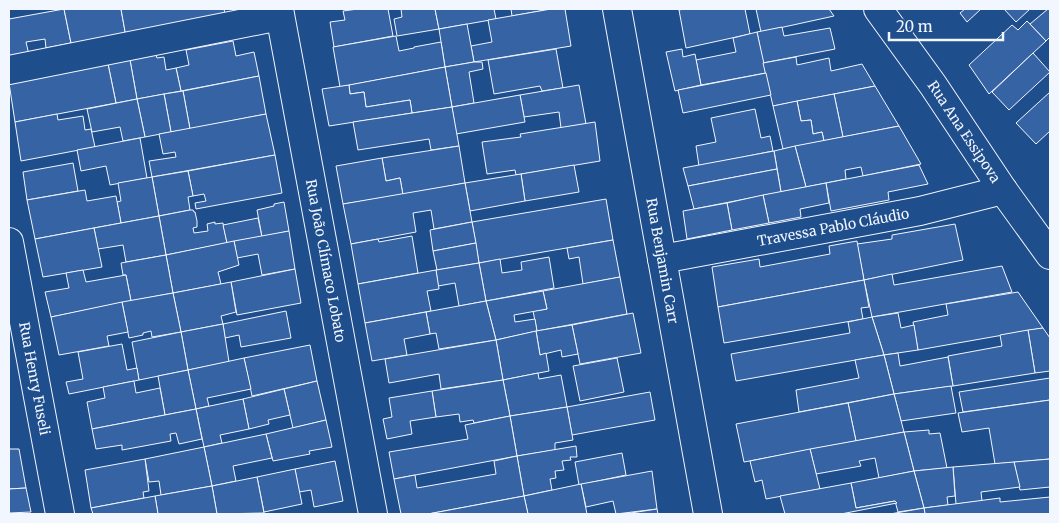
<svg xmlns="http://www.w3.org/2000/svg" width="1059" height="523" viewBox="0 0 1059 523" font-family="Merriweather,serif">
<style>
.building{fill:#3563a3;stroke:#f2f6ff}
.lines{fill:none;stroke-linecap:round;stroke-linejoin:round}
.minor-casing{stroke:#f2f6ff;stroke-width:30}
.minor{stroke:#1f4e8c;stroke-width:28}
.labels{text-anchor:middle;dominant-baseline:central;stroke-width:4;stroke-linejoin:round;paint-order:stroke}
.street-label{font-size:14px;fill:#f2f6ff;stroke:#1f4e8c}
</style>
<rect width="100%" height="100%" fill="#1f4e8c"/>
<g class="building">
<polygon points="64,9 71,43 46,48 45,39 26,42 29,55 9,59 9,19"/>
<polygon points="64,9 121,9 126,37 68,48 67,44 71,43"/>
<polygon points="121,9 224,9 226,18 126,37"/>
<polygon points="358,9 388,9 393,36 334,47 330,22 345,20 343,11"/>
<polygon points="401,9 435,9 439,29 397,36 394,19 402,17"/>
<polygon points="435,9 494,9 496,19 439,29"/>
<polygon points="511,9 551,9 512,16"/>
<polygon points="551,9 565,9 571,46 474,62 471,46 492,42 488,20"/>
<polygon points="684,9 745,9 750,34 686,48 679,10"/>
<polygon points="756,9 829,9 834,16 761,32"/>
<polygon points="965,9 981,9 967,22 960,13"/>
<polygon points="1004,9 1030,9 1016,22"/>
<polygon points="1048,9 1050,9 1050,37 1046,41 1030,24"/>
<polygon points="1027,21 1046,41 989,94 969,65 1012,25 1018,30"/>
<polygon points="467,24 474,62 445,67 439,29"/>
<polygon points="782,27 784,36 830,28 835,49 763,63 757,32"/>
<polygon points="757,32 766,73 701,85 696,60 736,52 733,38"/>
<polygon points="396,36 399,51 414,48 414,47 441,42 445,67 340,87 333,47"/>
<polygon points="233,41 236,56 254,52 259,76 181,91 176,68 189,65 186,50"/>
<polygon points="556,49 563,88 542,91 540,86 494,94 488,60"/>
<polygon points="682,49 683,57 695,54 701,85 675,91 666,52"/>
<polygon points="1033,53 1050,72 1009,110 992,92"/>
<polygon points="156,55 157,58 164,57 166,70 176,68 181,91 137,99 130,60"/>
<polygon points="796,57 797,65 829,58 831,71 862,64 875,86 773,106 763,63"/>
<polygon points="130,60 137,99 116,103 108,64"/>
<polygon points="474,62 482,62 483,69 469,72 474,103 452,107 445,67"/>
<polygon points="108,64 116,103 15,122 9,83"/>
<polygon points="445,67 452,107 412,113 410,100 366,107 364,92 350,94 349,85"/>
<polygon points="766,73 771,95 683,113 678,90"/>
<polygon points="259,76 266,114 190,129 183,91"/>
<polygon points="349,85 350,94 364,92 366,107 410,100 412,113 329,126 322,89"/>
<polygon points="579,85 586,124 561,128 559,112 524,117 520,95"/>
<polygon points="875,86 899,126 843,137 834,94"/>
<polygon points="183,91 190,129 171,132 164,94"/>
<polygon points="1050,92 1050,131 1036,144 1016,123"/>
<polygon points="164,94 171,132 145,137 137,99"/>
<polygon points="834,94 843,137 824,141 822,132 813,134 811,120 801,121 797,101"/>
<polygon points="520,95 525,122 456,134 452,107"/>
<polygon points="137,99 145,137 123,141 120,127 92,132 87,109"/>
<polygon points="797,101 801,121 811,120 813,134 822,132 824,141 783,149 773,106"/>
<polygon points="452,107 459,146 431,150 429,139 358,150 353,122"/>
<polygon points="755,109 761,138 770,136 773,151 699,166 696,146 716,142 711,118"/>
<polygon points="57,114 58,120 83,116 85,130 91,129 95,147 21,161 15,122"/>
<polygon points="266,114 275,155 152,177 149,161 176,157 175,152 163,154 159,134"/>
<polygon points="595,122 600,161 516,175 515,170 487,174 482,142 521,137 520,134"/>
<polygon points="899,126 921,164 863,176 861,167 845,170 846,179 806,187 795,146"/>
<polygon points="140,138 147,178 110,185 106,166 81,171 77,150"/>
<polygon points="459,146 465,183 403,195 400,178 386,181 382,158"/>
<polygon points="795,146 806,187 781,192 774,151"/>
<polygon points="774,151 777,169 688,186 683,168"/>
<polygon points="275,155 282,193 196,209 195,203 206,201 204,194 193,196 188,171"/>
<polygon points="382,158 386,181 400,178 403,195 343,204 336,166"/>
<polygon points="73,163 78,191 27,200 23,172"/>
<polygon points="574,165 579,192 525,201 521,174"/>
<polygon points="919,165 928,184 888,192 889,200 831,211 826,183"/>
<polygon points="777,169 781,192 694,209 688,186"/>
<polygon points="188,171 193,196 188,197 190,210 159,216 152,177"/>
<polygon points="521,174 525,201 470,211 465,183"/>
<polygon points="152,177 159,216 121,223 117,202 121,201 118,183"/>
<polygon points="465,183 472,222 434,229 431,210 413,213 416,232 351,244 343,204"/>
<polygon points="826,183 829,203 800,209 801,217 769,223 763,195"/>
<polygon points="85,190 87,201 116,196 121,223 35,239 27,200"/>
<polygon points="763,195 769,223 732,230 727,203"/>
<polygon points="606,199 613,240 479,263 472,222"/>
<polygon points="284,202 289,231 262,237 257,210 274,206 274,204"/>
<polygon points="727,203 732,230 687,239 683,211"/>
<polygon points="190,210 193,210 194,212 195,212 197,221 197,227 193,228 194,233 208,231 207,224 215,222 215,224 223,223 227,243 166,255 159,216"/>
<polygon points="159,216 166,255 126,262 123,245 98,249 94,228"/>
<polygon points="258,218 262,237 227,243 223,225"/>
<polygon points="472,222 476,243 433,251 430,230"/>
<polygon points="955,224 963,260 864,280 857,244 892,239 892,235"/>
<polygon points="94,228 102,267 43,277 35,239"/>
<polygon points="289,231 295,269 262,275 258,254 237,258 234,241"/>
<polygon points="412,236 418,273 358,284 351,244 378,239 379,242"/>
<polygon points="613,240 620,277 583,284 579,257 569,259 567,248"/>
<polygon points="234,241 239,265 218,272 221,284 173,293 166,255"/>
<polygon points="857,241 864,280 718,307 712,267 759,259 760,267 830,254 829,246"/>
<polygon points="476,243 479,263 437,270 433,251"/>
<polygon points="166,255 173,293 131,301 126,275 123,275 121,263"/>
<polygon points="549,257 554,288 486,301 479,263 500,259 502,273 522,270 521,262"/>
<polygon points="479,263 486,301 459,306 455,283 438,286 436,270"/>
<polygon points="1002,266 1012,292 872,317 864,280 892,274 894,285"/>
<polygon points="295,269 301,303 237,315 231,282"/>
<polygon points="83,270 86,282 126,275 131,301 51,317 45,292 69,288 66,273"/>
<polygon points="436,270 439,289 427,291 431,311 365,323 358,284"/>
<polygon points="620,277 627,314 537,331 533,311 547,309 543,291"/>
<polygon points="864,280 869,307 861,308 863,319 724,343 718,307"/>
<polygon points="231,282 236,312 221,316 223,324 181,332 173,293"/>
<polygon points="543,291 547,309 514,315 515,322 535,319 537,331 496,340 486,301"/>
<polygon points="1018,292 1043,328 918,350 913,322 948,315 946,304"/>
<polygon points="173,293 181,332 152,337 151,331 143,333 143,335 129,338 122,302"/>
<polygon points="486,301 496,340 439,349 436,333 430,334 426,312"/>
<polygon points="122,302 128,332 107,336 109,346 59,355 51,317"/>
<polygon points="286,311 291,338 241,347 239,335 225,338 223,324"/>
<polygon points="426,312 430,334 404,339 407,355 372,361 365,323"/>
<polygon points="633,313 641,353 580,364 572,325"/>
<polygon points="898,313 901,328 914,325 918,350 884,355 872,317"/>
<polygon points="872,317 884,355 736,381 731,354 850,333 848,322"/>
<polygon points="223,324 229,362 188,370 181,332"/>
<polygon points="572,325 578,354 562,357 561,350 540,355 536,331"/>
<polygon points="1043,328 1050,338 1050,371 1035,373 1028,330"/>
<polygon points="1028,330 1035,373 953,386 948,356 1002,346 1000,335"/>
<polygon points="536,331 540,355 546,353 549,371 503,380 496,340"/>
<polygon points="181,332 188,370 139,380 132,342"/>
<polygon points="496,340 503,380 441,389 439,374 389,383 385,359"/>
<polygon points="122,344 127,370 137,368 139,380 69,394 66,382 83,379 78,352"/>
<polygon points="310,345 317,381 252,396 244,358"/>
<polygon points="898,353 900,366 948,357 953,386 894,394 884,355"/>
<polygon points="884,355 894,394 799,412 796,390 859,378 855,360"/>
<polygon points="244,358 251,389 207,398 209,406 196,409 188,370"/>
<polygon points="617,358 624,392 580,401 573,366"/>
<polygon points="188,370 196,409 165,415 158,376"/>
<polygon points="538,373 539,379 561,375 567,407 510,416 503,380"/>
<polygon points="1050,378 1050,400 963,412 959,392"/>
<polygon points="503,380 510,416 474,423 473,420 460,422 459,414 436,417 432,391"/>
<polygon points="134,381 136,393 160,388 165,415 92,429 87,402 105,398 103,387"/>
<polygon points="317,381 326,420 293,428 284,389"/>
<polygon points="951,386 956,413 901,421 894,394"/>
<polygon points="284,389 290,415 268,420 269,424 249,429 243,399"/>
<polygon points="432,391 436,417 410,421 412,434 387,439 383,419 392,417 389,398"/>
<polygon points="650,392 655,420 572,435 567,407"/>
<polygon points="894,394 904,432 856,441 848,403"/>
<polygon points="243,399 249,429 220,435 222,443 204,447 196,409"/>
<polygon points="1050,400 1050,459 995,464 989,428 962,432 958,413"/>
<polygon points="848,403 856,441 744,462 736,424"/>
<polygon points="567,407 573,440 555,443 555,450 517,456 510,416"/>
<polygon points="196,409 202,439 179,444 176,433 170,434 171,441 122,450 122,445 96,449 92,429"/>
<polygon points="510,416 517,456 394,479 389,452 468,439 465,425"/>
<polygon points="326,420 332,447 309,451 310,454 273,461 266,434"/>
<polygon points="929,430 929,434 940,433 947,468 914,471 904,432"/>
<polygon points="904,432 914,471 879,478 875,458 859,461 861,466 816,474 810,449"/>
<polygon points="266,434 272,458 233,466 236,481 212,486 204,447"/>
<polygon points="576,446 577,457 570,457 571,460 562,461 564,470 555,471 556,478 550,479 552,490 524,496 517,456"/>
<polygon points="204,447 212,486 161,495 159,481 149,482 145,459"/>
<polygon points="9,449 19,449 26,488 9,489"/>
<polygon points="810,449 820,489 766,499 762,480 755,482 750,461"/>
<polygon points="622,453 626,475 579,485 575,462"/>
<polygon points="517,456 524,496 428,514 401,514 394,479 415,475 417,488 496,474 494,461"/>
<polygon points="145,459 149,491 143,492 144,498 91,508 85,470"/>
<polygon points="1050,459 1050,487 1020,490 1014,462"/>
<polygon points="335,461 343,501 314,507 311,490 299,492 295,469"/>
<polygon points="1014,462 1020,487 981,492 982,501 956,504 953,467"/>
<polygon points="953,467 955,496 947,497 948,505 924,508 914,471"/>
<polygon points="295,469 302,504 264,512 257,477"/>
<polygon points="652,471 657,509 616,514 613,501 586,507 581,484"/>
<polygon points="914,471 924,508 898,512 895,501 856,508 851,483"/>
<polygon points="257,477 264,513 217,514 212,486"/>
<polygon points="851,483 856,508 895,501 897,503 841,514 785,514 780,496"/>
<polygon points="581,484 587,514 528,514 524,496"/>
<polygon points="212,486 217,514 158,514 155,496"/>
<polygon points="26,488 31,512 9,513 9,489"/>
<polygon points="155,496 158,514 93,514 91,508"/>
<polygon points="524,496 528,514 428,514"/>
<polygon points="1050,497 1050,514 925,514 924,508 1000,498 1000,502"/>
<polygon points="924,508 925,514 890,514"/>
<polygon points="657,509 658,514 624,514"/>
</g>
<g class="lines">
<g class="minor-casing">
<g id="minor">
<path id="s1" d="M279,9l94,505"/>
<path id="s2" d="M617,9l91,505"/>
<path id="s3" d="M878,9l55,76 70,105 47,65"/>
<polyline points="9,70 280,16"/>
<path id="s4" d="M9,242l51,272"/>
<path id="s5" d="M662,259l258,-48 83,-21"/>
</g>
</g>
<use href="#minor" class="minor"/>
</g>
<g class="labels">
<g class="street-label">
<text stroke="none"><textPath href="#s3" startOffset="150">Rua Ana Essipova</textPath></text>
<text stroke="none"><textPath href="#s5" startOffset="174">Travessa Pablo Cláudio</textPath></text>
<text stroke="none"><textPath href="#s1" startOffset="256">Rua João Clímaco Lobato</textPath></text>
<text stroke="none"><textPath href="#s2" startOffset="256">Rua Benjamin Carr</textPath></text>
<text stroke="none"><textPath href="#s4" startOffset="139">Rua Henry Fuseli</textPath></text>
</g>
</g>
<rect width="1059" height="523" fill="none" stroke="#f2f6ff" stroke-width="20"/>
<path d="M889 32v8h114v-8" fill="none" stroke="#f2f6ff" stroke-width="2.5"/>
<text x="896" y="32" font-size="15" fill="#f2f6ff" stroke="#1f4e8c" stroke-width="4" paint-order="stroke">20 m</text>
</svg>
